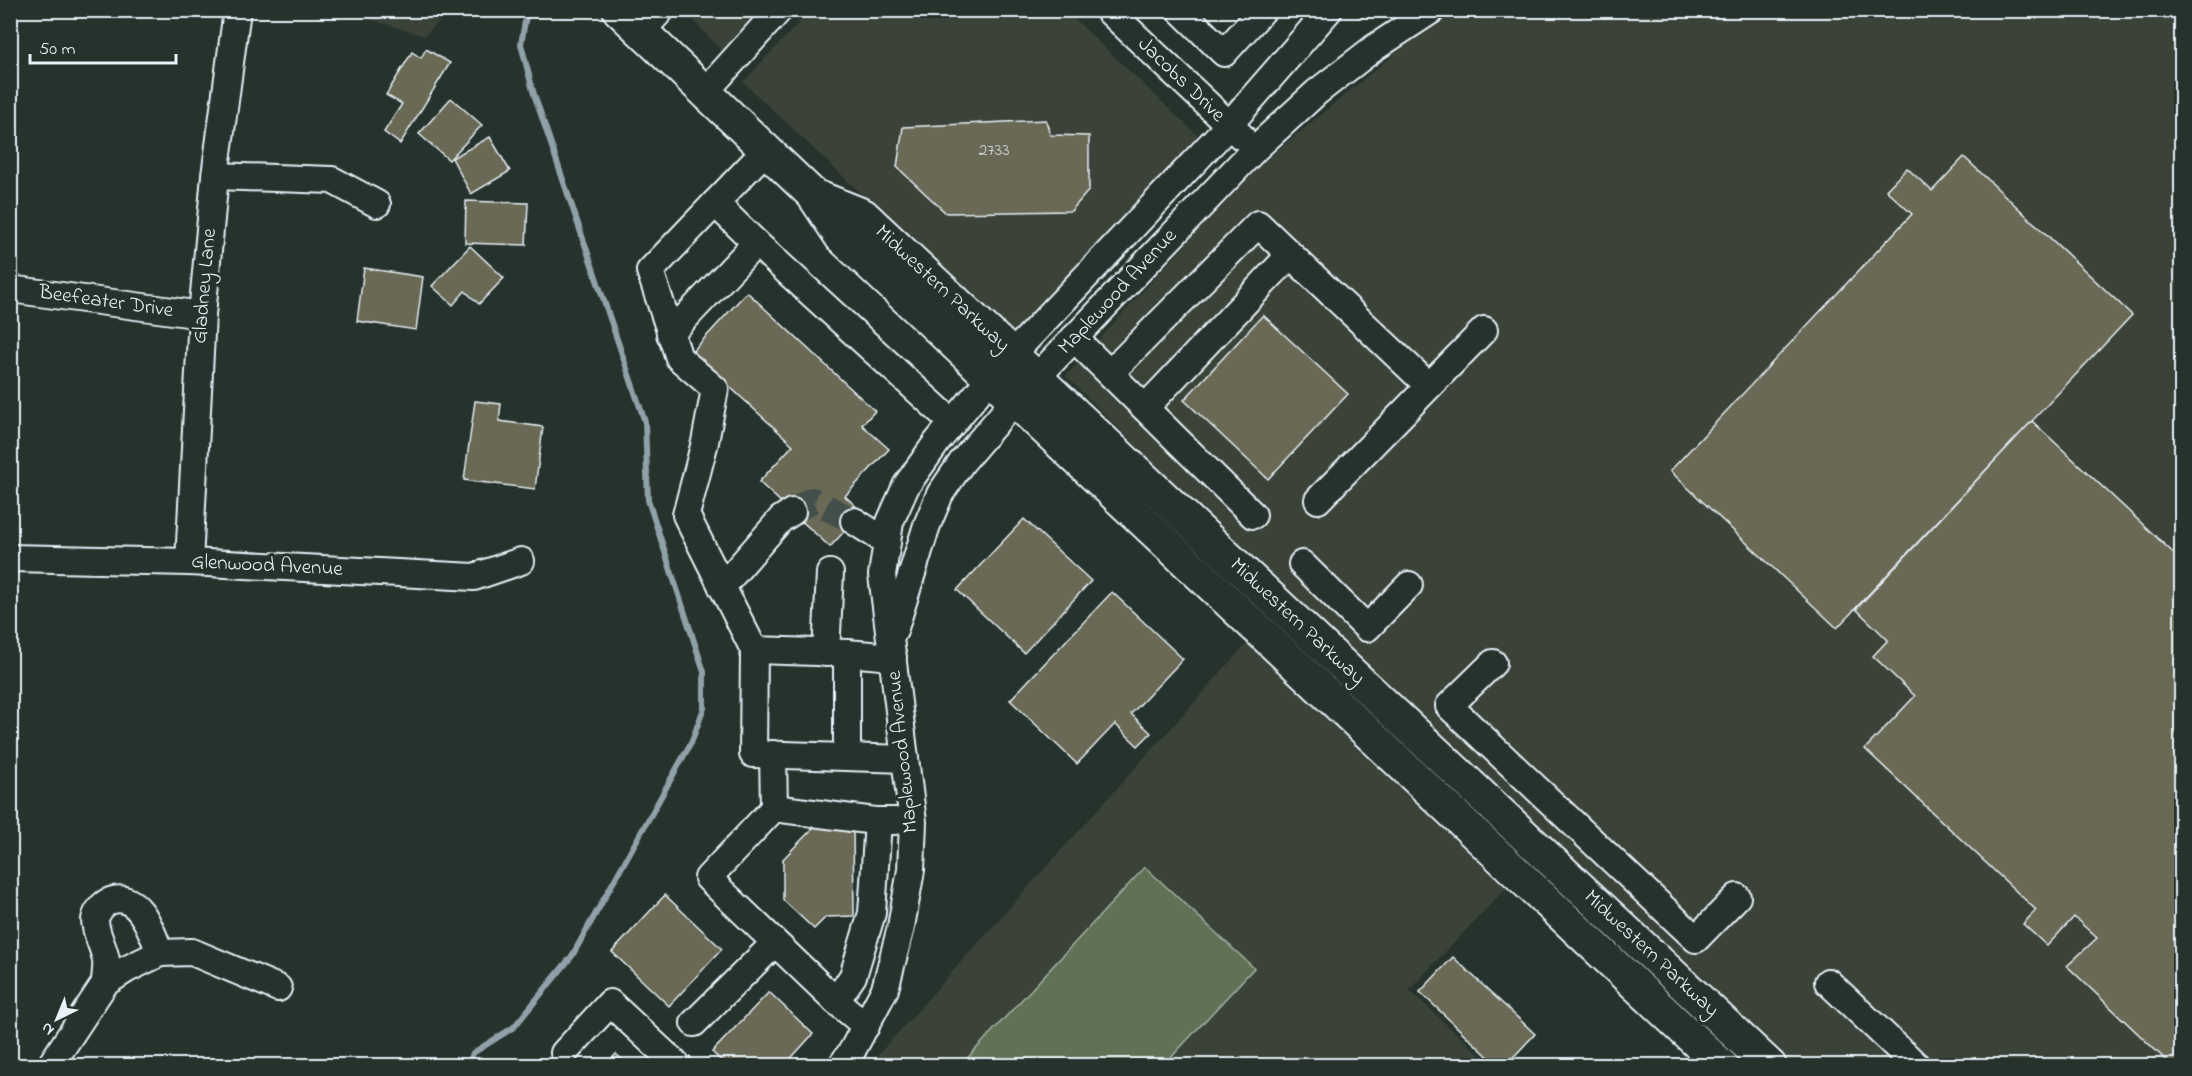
<svg xmlns="http://www.w3.org/2000/svg" width="2192" height="1076" viewBox="0 0 2192 1076" font-family="'Indie Flower',sans-serif">
<style>
.built{fill:#3a4339}
.green{fill:#607255;stroke:#a4b2a6;stroke-width:1.5}
.lines{fill:none;stroke-linecap:round;stroke-linejoin:round}
.stream{stroke:#90a1a9;stroke-width:6}
.building{fill:#696954;stroke:#e8f1f8;stroke-width:1.5}
.minor-tunnel{stroke:#43504b;stroke-width:26;stroke-dasharray:26 13;stroke-linecap:butt}
.minor-casing{stroke:#e8f1f8;stroke-width:30}
.major-casing{stroke:#e8f1f8;stroke-width:36}
.minor{stroke:#26332d;stroke-width:26}
.major{stroke:#26332d;stroke-width:32}
.labels{text-anchor:middle;dominant-baseline:central;stroke-width:6;stroke-linejoin:round;paint-order:stroke}
.number-label{font-size:18px;fill:#c8cfcf}
.street-label{font-size:21px;fill:#e8f1f8;stroke:#26332d}
</style>
<rect width="100%" height="100%" fill="#26332d"/>
<filter id="ink" filterUnits="userSpaceOnUse"><feTurbulence type="fractalNoise" baseFrequency=".0167" numOctaves="2"/><feDisplacementMap in="SourceGraphic" scale="12" xChannelSelector="R" yChannelSelector="G"/><feConvolveMatrix kernelMatrix="1 2 1 2 8 2 1 2 1" color-interpolation-filters="sRGB"/></filter>
<g filter="url(#ink)">
<g class="built">
<polygon points="684,10 761,10 761,11 723,52"/>
<polygon points="344,11 450,11 424,36"/>
<polygon points="810,11 1066,11 1199,137 1011,335 743,82"/>
<polygon points="1467,11 2181,11 2181,1065 1784,1065 1251,559 1066,376 1250,173 1426,28"/>
<polygon points="1248,642 1506,888 1409,990 1480,1055 1470,1065 868,1066"/>
</g>
<polygon class="green" points="1145,867 1254,968 1164,1065 961,1065"/>
<g class="lines">
<g class="stream">
<polyline points="1362,15 1368,10"/>
<polyline points="468,1066 473,1053 514,1027 572,956 691,743 704,708 704,672 648,500 645,422 533,91 521,44 527,10"/>
</g>
</g>
<g class="building">
<polygon points="426,49 450,63 400,144 384,132 402,104 386,95 412,52 421,58"/>
<polygon points="451,98 482,125 449,160 419,134"/>
<polygon points="1046,120 1050,135 1089,136 1089,190 1071,211 946,213 897,167 903,127"/>
<polygon points="490,137 510,171 471,194 452,158"/>
<polygon points="1964,157 2132,315 1837,628 1670,471 1912,214 1886,190 1907,168 1932,191"/>
<polygon points="466,201 528,203 526,245 465,243"/>
<polygon points="470,246 504,278 479,304 465,291 453,305 432,286"/>
<polygon points="364,268 423,277 416,330 357,321"/>
<polygon points="747,292 875,411 862,425 889,449 845,496 862,512 830,547 759,482 793,445 692,352"/>
<polygon points="1263,315 1348,394 1268,479 1184,400"/>
<polygon points="475,401 501,404 499,421 543,427 535,489 464,480"/>
<polygon points="2032,421 2182,561 2182,1066 2172,1066 2067,966 2097,938 2074,917 2047,946 2023,924 2036,910 1865,749 1915,696 1873,656 1888,640 1856,609"/>
<polygon points="1024,519 1091,581 1024,653 957,590"/>
<polygon points="1112,592 1183,659 1131,714 1151,733 1138,746 1115,724 1077,764 1010,700"/>
<polygon points="815,826 853,826 854,916 826,917 814,929 783,900 783,859"/>
<polygon points="665,895 722,949 669,1006 612,952"/>
<polygon points="1453,957 1535,1034 1505,1066 1498,1066 1420,992"/>
<polygon points="769,992 813,1034 784,1066 727,1066 712,1052"/>
<polygon points="616,1054 629,1066 605,1066"/>
</g>
<g class="lines">
<polyline class="minor-tunnel" points="792,512 812,500 854,521"/>
<g class="minor-casing">
<g id="minor">
<polyline points="1108,10 1241,136"/>
<polyline points="1180,10 1224,53 1263,10"/>
<polyline points="641,32 661,10"/>
<polyline points="705,92 779,10"/>
<polyline points="766,150 650,271 679,358 715,389 705,442 686,515 754,650 847,653 893,657"/>
<polyline points="215,176 332,180 377,204"/>
<polyline points="756,243 953,423"/>
<polyline points="10,289 202,315"/>
<polyline points="670,334 756,243 715,203"/>
<polyline points="1074,338 1253,515"/>
<polyline points="1110,373 1258,224 1429,386"/>
<polyline points="1145,408 1290,255"/>
<polyline points="1318,500 1484,330"/>
<polyline points="854,521 887,542"/>
<polyline points="10,558 189,562 474,577 521,561"/>
<polyline points="189,562 202,315 215,176 237,10"/>
<polyline points="1302,564 1367,628 1409,585"/>
<polyline points="722,587 781,519 792,512"/>
<polyline points="894,631 927,525 940,494 962,462 1015,400 1255,149 1317,92 1374,48 1432,10"/>
<polyline points="754,650 753,754 905,759"/>
<polyline points="826,653 830,573"/>
<polyline points="1493,663 1449,706 1696,939 1737,897"/>
<polyline points="773,754 774,808 708,878 836,1001 866,1026"/>
<polyline points="847,757 847,653"/>
<polyline points="774,808 875,821 895,821"/>
<polyline points="1828,982 1917,1066"/>
<path d="M105,983c0,-7 2,-16 1,-23 -2,-13 -11,-27 -11,-40 1,-7 7,-15 13,-18 30,-14 44,30 52,51"/>
<polyline points="836,1001 853,976 872,913 878,821"/>
<polyline points="694,1023 775,943"/>
<polyline points="564,1053 610,1003 678,1066"/>
<polyline points="50,1066 105,983 127,969 160,953 192,952 278,988"/>
<polyline points="841,1066 852,1051 885,989 901,927 911,870 913,822 882,575 890,522 906,486 937,442 991,377 1229,125 1329,10"/>
</g>
</g>
<g class="major-casing">
<g id="major">
<polyline points="619,10 813,195 841,237 1722,1066"/>
<polyline points="813,195 863,215 1770,1066"/>
</g>
</g>
<use href="#minor" class="minor"/>
<use href="#major" class="major"/>
</g>
</g>
<g class="labels">
<g class="number-label">
<text x="994" y="151">2733</text>
</g>
<g class="street-label">
<text transform="translate(1181 80) rotate(44)">Jacobs Drive</text>
<text transform="translate(205 286) rotate(-85)">Gladney Lane</text>
<text transform="translate(942 289) rotate(43)">Midwestern Parkway</text>
<text transform="translate(1118 292) rotate(-47)">Maplewood Avenue</text>
<text transform="translate(106 302) rotate(8)">Beefeater Drive</text>
<text transform="translate(267 566) rotate(3)">Glenwood Avenue</text>
<text transform="translate(1297 622) rotate(43)">Midwestern Parkway</text>
<text transform="translate(903 752) rotate(-96)">Maplewood Avenue</text>
<text transform="translate(1651 954) rotate(43)">Midwestern Parkway</text>
</g>
</g>
<rect width="2192" height="1076" fill="none" stroke="#26332d" stroke-width="36"/>
<rect x="18" y="18" width="2156" height="1040" fill="none" stroke="#e8f1f8" stroke-width="2" filter="url(#ink)"/>
<g transform="translate(57 1019) rotate(223)" stroke="#26332d" stroke-width="4.5" paint-order="stroke">
<path d="M0-4.5L10 22L0 15L-10 22Z" fill="#e8f1f8"/>
<text y="-9" font-size="16" font-weight="bold" text-anchor="middle" fill="#e8f1f8">N</text>
</g>
<path d="M30 54v9h146v-9" fill="none" stroke="#e8f1f8" stroke-width="3"/>
<text x="39" y="54" font-size="18" fill="#e8f1f8" stroke="#26332d" stroke-width="4.5" paint-order="stroke">50 m</text>
</svg>
